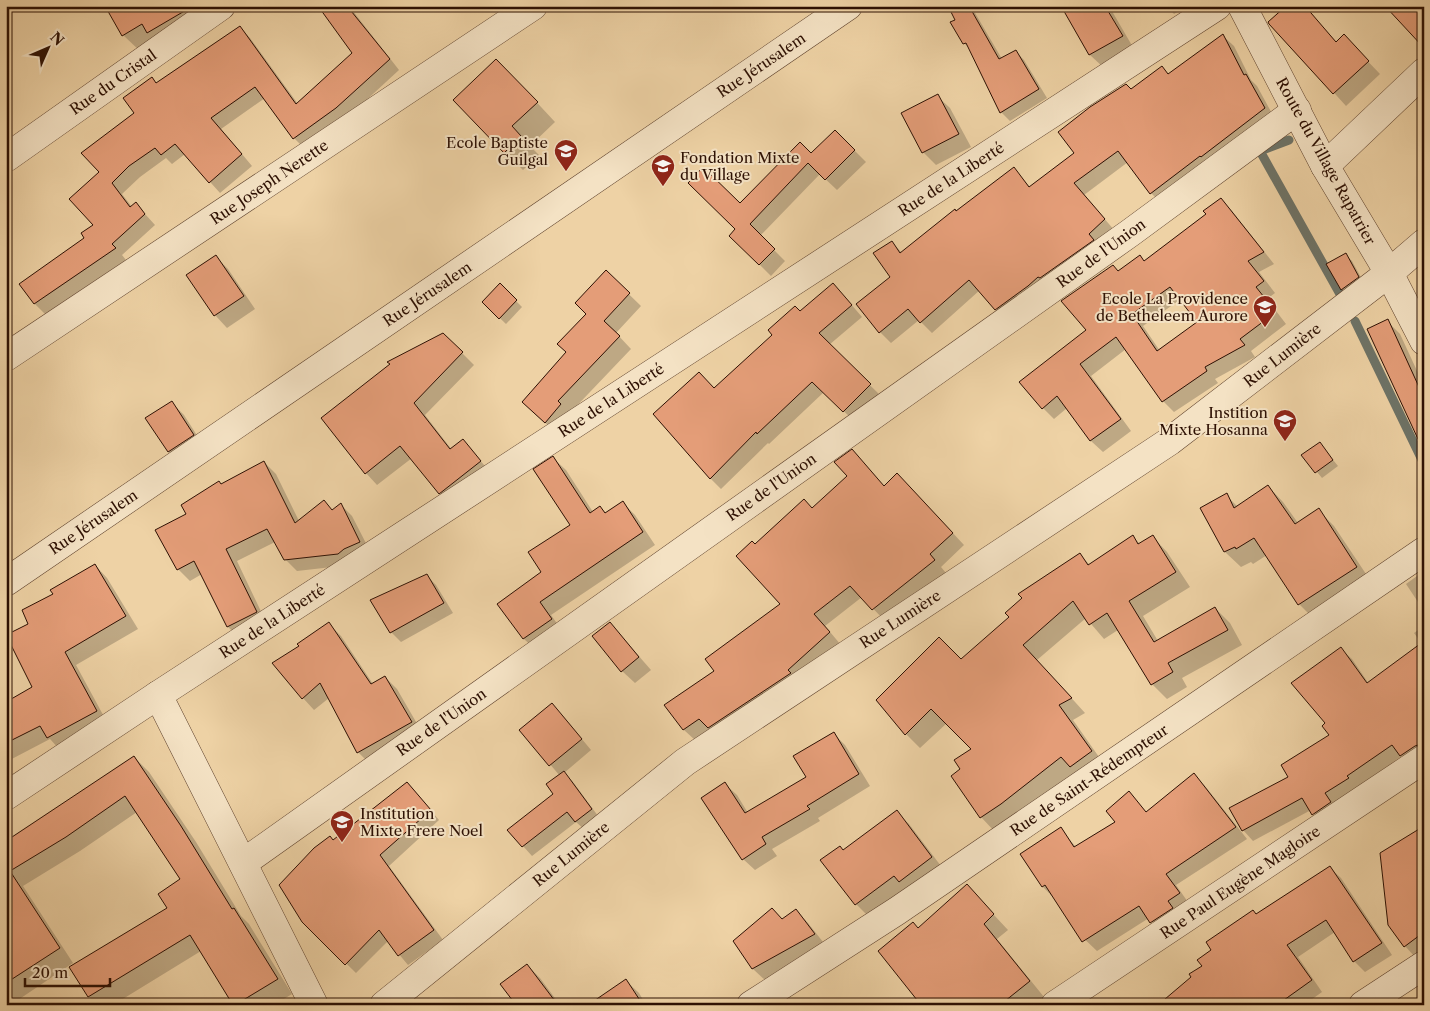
<svg xmlns="http://www.w3.org/2000/svg" width="1430" height="1011" viewBox="0 0 1430 1011" font-family="'Libre Caslon Text',serif">
<style>
.shadow{fill:#0003;fill-rule:evenodd}
.lines{fill:none;stroke-linecap:round;stroke-linejoin:round}
.stream{stroke:#6e7468;stroke-width:9}
.building{fill:#e49d78;stroke:#2d1003;fill-rule:evenodd}
.minor-casing{stroke:#5d402c;stroke-width:29}
.minor{stroke:#f4e2c4;stroke-width:28}
.labels{text-anchor:middle;dominant-baseline:central;stroke-width:4;stroke-linejoin:round;paint-order:stroke}
.street-label{font-size:15px;fill:#2d1003;stroke:#f4e2c4}
.poi-label{font-size:15px;fill:#2d1003;stroke:#f4e2c4;text-anchor:end}
</style>
<rect width="100%" height="100%" fill="#eed2a5"/>
<filter id="stains"><feTurbulence type="fractalNoise" baseFrequency=".004" numOctaves="4"/><feColorMatrix values="0 0 0 0 .2 0 0 0 0 .09 0 0 0 0 .02 0 0 0 .5 -.17"/></filter>
<radialGradient id="worn" r=".72"><stop offset=".6" stop-color="#630" stop-opacity="0"/><stop offset="1" stop-color="#630" stop-opacity=".3"/></radialGradient>
<g class="shadow">
<polygon points="106,6 221,6 141,52 123,35"/>
<polygon points="320,6 349,6 399,70 347,118 305,149 294,138 265,98 221,129 252,166 220,193 185,154 172,164 166,158 140,177 122,194 132,207 136,204 155,225 122,255 126,260 45,314 34,303 86,239 94,225 100,172 136,113 152,78 157,84 240,27 250,38 298,104 353,53"/>
<polygon points="732,6 744,6 737,11"/>
<polygon points="950,6 971,6 1002,59 1015,51 1024,60 1047,98 1010,121 1001,112 970,49 964,43"/>
<polygon points="1072,6 1109,6 1134,49 1103,67 1090,55 1065,10"/>
<polygon points="1167,6 1187,6 1174,14"/>
<polygon points="1309,11 1337,43 1356,49 1380,74 1346,106 1270,22"/>
<polygon points="1223,36 1234,46 1251,80 1257,86 1275,119 1162,204 1151,193 1128,162 1084,195 1115,231 1007,320 980,290 932,333 919,320 891,343 880,332 891,278 892,242 902,253 1014,169 1030,187 1076,153 1131,91 1162,68 1169,74"/>
<polygon points="515,79 555,122 530,146 539,155 523,170 505,152"/>
<polygon points="937,96 950,108 971,147 936,165 923,152"/>
<polygon points="835,131 866,162 837,190 820,174 760,236 785,261 771,276 731,236 737,229 740,205 811,155"/>
<path d="M1220,199l12,12 42,53 -15,8 16,21 -8,6 19,25 -35,27 4,6 -40,22 3,4 -44,29 -11,-11 -37,-52 -35,27 40,55 -28,21 -12,-11 -24,-33 -13,11 -11,-11 45,-78 31,-58 21,-15 5,5 63,-47zM1181,299l17,23 -38,29 -17,-25z"/>
<polygon points="1346,255 1352,261 1364,283 1348,295 1342,289 1328,265"/>
<polygon points="215,256 228,269 255,309 227,328 215,315 188,275"/>
<polygon points="606,272 641,306 616,333 631,349 569,414 558,434 535,414 588,314"/>
<polygon points="500,285 522,307 506,324 483,302"/>
<polygon points="844,296 862,317 829,345 881,396 855,422 824,392 769,444 768,443 721,489 710,478 714,389 774,335 800,313"/>
<polygon points="1387,321 1400,334 1424,386 1424,444"/>
<polygon points="443,334 474,365 425,415 452,450 463,441 492,474 452,505 440,493 412,458 377,485 366,473"/>
<polygon points="172,403 184,415 205,448 181,464 169,452 147,418"/>
<polygon points="1325,450 1338,466 1322,478 1303,455"/>
<polygon points="553,458 566,470 593,512 600,507 607,514 623,503 635,515 655,545 551,615 563,632 537,651 524,639 499,604 543,572 572,526"/>
<polygon points="264,462 276,474 299,521 324,502 333,511 341,505 352,516 371,553 350,565 297,571 285,559 275,542 237,561 267,624 240,638 228,627 202,574 190,581 178,569 188,514 221,485"/>
<polygon points="864,463 884,486 909,486 964,545 941,567 946,573 885,621 862,597 825,626 841,645 696,741 684,730 666,705 715,671 782,605 755,546 812,509"/>
<polygon points="1268,486 1283,502 1298,523 1318,510 1334,526 1372,583 1315,620 1299,604 1267,555 1253,564 1251,562 1241,567 1225,552 1201,508 1226,495 1238,507"/>
<polygon points="1133,537 1140,544 1153,537 1167,552 1190,587 1143,616 1158,641 1215,608 1230,623 1242,645 1182,678 1187,687 1167,699 1152,684 1118,630 1104,639 1086,618 1037,660 1085,713 1073,720 1106,767 1085,781 1076,772 1016,818 995,832 981,817 962,769 973,749 947,723 920,748 906,734 961,661 1080,555 1090,565"/>
<polygon points="95,565 107,578 138,629 76,665 108,724 60,750 50,739 6,762 6,703 34,688 30,624 54,594"/>
<polygon points="1424,571 1424,611 1406,584"/>
<polygon points="426,575 436,585 453,613 401,642 391,632"/>
<polygon points="610,623 651,670 635,683 622,671"/>
<polygon points="329,624 341,636 373,684 385,677 397,689 423,734 370,764 358,752 329,698 314,710 303,698 301,647"/>
<polygon points="1424,626 1424,759 1412,766 1402,756 1357,787 1324,825 1311,810 1253,841 1243,830 1330,736 1327,724 1341,649 1352,659 1369,684 1422,644 1414,633"/>
<polygon points="562,715 591,750 564,773 573,782 601,820 586,831 576,822 532,856 523,846 555,794 560,776 521,730"/>
<polygon points="834,734 845,745 870,786 818,818 820,821 772,849 777,856 755,870 743,859 725,784 737,795 748,813 808,778"/>
<polygon points="134,757 149,772 196,842 241,916 249,924 292,994 274,1005 234,1005 201,951 113,1005 97,1005 89,997 169,909 182,880 137,812 80,851 23,886 73,963 18,1000 21,1005 6,1005 6,842"/>
<polygon points="1193,775 1205,786 1247,839 1176,885 1190,905 1163,933 1149,918 1097,951 1076,931 1054,898 1043,887 1060,829 1076,847 1117,822 1129,793 1147,813"/>
<polygon points="407,783 439,820 389,866 443,940 408,965 388,941 356,973 303,921 333,841"/>
<polygon points="896,812 909,824 944,870 868,916 856,904 843,852"/>
<polygon points="1424,827 1424,951 1415,957 1405,946"/>
<polygon points="1329,867 1341,878 1392,955 1365,972 1354,961 1335,932 1298,957 1322,992 1304,1005 1160,1005 1203,967 1256,915"/>
<polygon points="967,886 1008,930 997,939 1044,997 1033,1005 923,1005"/>
<polygon points="796,910 808,923 827,947 766,981 753,969 735,942 783,920"/>
<polygon points="527,965 540,978 560,1005 501,1005 513,998"/>
<polygon points="626,981 639,993 646,1005 590,1005"/>
</g>
<g class="lines">
<g class="stream">
<polyline points="1289,140 1260,151 1345,303"/>
<polyline points="1355,321 1424,464"/>
</g>
</g>
<g class="building">
<polygon points="105,6 193,6 147,33 142,24 122,36"/>
<polygon points="318,6 347,6 390,59 336,108 293,139 255,87 211,118 242,154 209,183 175,144 161,155 155,148 129,166 112,183 130,207 136,202 145,214 112,244 116,248 34,304 19,284 84,238 81,233 93,225 69,199 99,172 81,153 134,113 123,98 152,77 156,83 240,26 296,104 352,53"/>
<polygon points="948,6 969,6 999,59 1016,50 1039,89 1000,113 966,43 963,44 950,22 955,20"/>
<polygon points="1061,6 1105,6 1123,36 1089,55"/>
<polygon points="1286,6 1305,6 1336,42 1344,34 1369,61 1333,94 1269,24 1268,22"/>
<polygon points="1385,6 1424,6 1424,48"/>
<polygon points="1223,34 1244,75 1246,74 1265,108 1201,157 1200,156 1150,194 1118,151 1074,183 1105,219 1089,234 1094,240 1040,278 1038,277 1028,286 995,310 969,280 920,323 908,309 879,333 856,304 890,277 873,253 892,241 900,253 955,209 956,211 1014,167 1029,187 1074,153 1058,132 1090,107 1126,84 1131,89 1162,66 1168,74"/>
<polygon points="496,59 538,102 512,126 521,136 504,153 453,100"/>
<polygon points="938,94 959,134 922,153 901,113"/>
<polygon points="835,130 855,150 825,180 808,163 750,224 775,249 759,265 729,236 735,229 688,183 703,167 740,203 800,142 811,153"/>
<path d="M1221,198l43,54 -16,9 16,20 -8,6 20,25 -36,27 5,6 -40,22 2,4 -45,31 -46,-65 -36,27 41,55 -31,22 -33,-45 -15,13 -23,-27 67,-52 -25,-29 52,-36 5,6 22,-16 4,6 62,-47 -3,-3zM1170,287l27,35 -40,29 -25,-37z"/>
<polygon points="1346,253 1359,277 1341,290 1326,264"/>
<polygon points="216,255 244,296 214,316 186,275"/>
<polygon points="606,270 630,293 604,321 620,336 558,401 561,404 545,423 522,402 566,352 557,344 586,314 575,303"/>
<polygon points="500,283 517,300 499,319 482,302"/>
<polygon points="833,283 852,305 819,333 871,384 843,412 812,382 757,434 756,432 710,479 653,414 699,372 714,388 772,335 768,330 795,306 800,311"/>
<polygon points="1388,319 1424,398 1424,452 1367,329"/>
<polygon points="443,333 463,352 414,403 450,449 463,439 481,461 439,494 400,446 365,474 321,418 390,364 387,362"/>
<polygon points="172,401 194,435 168,452 145,418"/>
<polygon points="1320,442 1333,460 1315,473 1301,455"/>
<polygon points="852,449 884,486 897,473 953,533 930,554 935,560 872,610 850,586 814,614 830,632 788,670 791,673 708,728 699,719 683,730 664,705 714,671 705,659 780,604 736,556 752,541 755,544 804,499 812,508 847,476 834,462"/>
<polygon points="553,456 590,513 600,506 605,513 623,501 643,532 540,602 552,619 523,639 497,604 541,572 528,552 570,525 533,469"/>
<polygon points="264,461 295,523 324,500 332,510 341,503 360,542 344,549 338,554 284,560 267,529 226,549 257,612 227,627 194,561 177,570 155,530 186,514 181,505 219,481 221,484"/>
<polygon points="1268,485 1295,524 1319,508 1357,567 1298,605 1254,538 1236,549 1235,547 1224,552 1200,508 1227,493 1234,508"/>
<polygon points="1133,535 1138,544 1153,535 1176,572 1129,601 1154,642 1215,607 1228,630 1168,663 1173,672 1151,685 1107,613 1089,625 1073,601 1023,645 1072,698 1059,705 1092,751 1070,767 1061,757 1001,804 980,818 951,776 960,769 954,760 971,749 931,709 905,735 876,700 939,637 961,659 1009,617 1005,613 1022,598 1018,594 1080,553 1088,565"/>
<polygon points="95,564 126,616 65,652 97,711 47,738 40,726 6,743 6,702 32,687 6,635 28,624 22,610 53,594 50,590"/>
<polygon points="427,574 444,603 390,633 370,600"/>
<polygon points="329,622 371,684 385,676 412,722 357,753 320,683 302,699 272,663 299,646 297,644"/>
<polygon points="610,622 639,657 621,672 592,636"/>
<polygon points="1424,641 1424,743 1415,746 1400,756 1392,745 1347,776 1349,778 1325,793 1331,802 1312,815 1302,798 1242,831 1229,808 1288,777 1281,765 1329,735 1322,726 1325,723 1291,683 1341,647 1367,683"/>
<polygon points="552,703 582,739 549,766 519,730"/>
<polygon points="834,732 859,774 807,806 810,809 762,837 766,844 742,860 701,798 725,782 745,813 806,777 793,756"/>
<polygon points="134,756 181,826 232,909 234,908 278,979 235,1005 233,1005 190,935 88,997 69,967 167,908 158,894 180,879 125,796 66,837 10,871 60,948 6,983 6,841"/>
<polygon points="564,771 592,809 575,822 567,812 522,847 507,830 553,794 546,784"/>
<polygon points="1194,773 1236,827 1166,874 1180,893 1168,901 1173,908 1150,923 1139,906 1082,942 1045,885 1042,887 1020,854 1061,827 1074,847 1115,822 1106,811 1129,791 1146,812"/>
<polygon points="407,782 431,810 380,855 434,930 398,956 379,930 345,965 302,922 279,885 314,848 330,836 333,840"/>
<polygon points="897,810 932,857 899,882 894,876 855,905 820,860 840,846 843,850"/>
<polygon points="1424,826 1424,932 1404,947 1388,925 1380,853"/>
<polygon points="1330,866 1382,943 1353,962 1326,920 1287,945 1312,980 1277,1005 1158,1005 1191,977 1189,974 1202,966 1197,960 1211,950 1206,942 1253,910 1256,914"/>
<polygon points="967,884 994,914 984,924 1030,981 1000,1005 921,1005 878,951 913,922 918,928"/>
<polygon points="772,908 782,919 796,909 815,934 752,969 733,941"/>
<polygon points="527,964 558,1005 516,1005 500,984"/>
<polygon points="626,979 643,1005 588,1005"/>
</g>
<g class="lines">
<g class="minor-casing">
<g id="minor">
<polyline points="1242,6 1325,166 1389,273 1424,341"/>
<polyline points="6,158 221,6"/>
<polyline points="1325,166 1424,72"/>
<polyline points="6,357 533,6"/>
<polyline points="6,582 848,6"/>
<polyline points="158,695 314,1005"/>
<polyline points="6,796 158,695 1217,6"/>
<polyline points="243,863 1130,233 1297,110"/>
<polyline points="384,1005 685,762 1170,441 1389,273 1424,243"/>
<polyline points="751,1005 897,911 1424,551"/>
<polyline points="1055,1005 1424,759"/>
<polyline points="1363,1005 1424,965"/>
</g>
</g>
<use href="#minor" class="minor"/>
</g>
<defs>
<g id="school-pin" transform="scale(1.25)"><path d="M0 17L-7.5 6A9.5 9.5 0 1 1 7.5 6Z" fill="#8f2418" stroke="#f4e2c4"/><path d="M0-5L7-2L0 1L-7-2ZM-4 1L0 2.5L4 1V4Q0 6-4 4Z" fill="#fff"/></g>
</defs>
<g fill-rule="evenodd">
<use href="#school-pin" x="566" y="151"/>
<use href="#school-pin" x="663" y="166"/>
<use href="#school-pin" x="1265" y="307"/>
<use href="#school-pin" x="1285" y="421"/>
<use href="#school-pin" x="342" y="822"/>
</g>
<g class="labels">
<g class="street-label">
<text transform="translate(761 65) rotate(-34)">Rue Jérusalem</text>
<text transform="translate(113 82) rotate(-35)">Rue du Cristal</text>
<text transform="translate(1326 161) rotate(61)">Route du Village Rapatrier</text>
<text transform="translate(951 179) rotate(-33)">Rue de la Liberté</text>
<text transform="translate(269 182) rotate(-34)">Rue Joseph Nerette</text>
<text transform="translate(1101 253) rotate(-36)">Rue de l'Union</text>
<text transform="translate(427 294) rotate(-34)">Rue Jérusalem</text>
<text transform="translate(1282 355) rotate(-38)">Rue Lumière</text>
<text transform="translate(611 400) rotate(-33)">Rue de la Liberté</text>
<text transform="translate(771 487) rotate(-35)">Rue de l'Union</text>
<text transform="translate(93 522) rotate(-34)">Rue Jérusalem</text>
<text transform="translate(900 619) rotate(-33)">Rue Lumière</text>
<text transform="translate(272 621) rotate(-33)">Rue de la Liberté</text>
<text transform="translate(441 722) rotate(-35)">Rue de l'Union</text>
<text transform="translate(1089 780) rotate(-34)">Rue de Saint-Rédempteur</text>
<text transform="translate(571 854) rotate(-39)">Rue Lumière</text>
<text transform="translate(1240 882) rotate(-34)">Rue Paul Eugène Magloire</text>
</g>
<g class="poi-label">
<text x="548" y="142">Ecole Baptiste<tspan x="548" dy="17">Guilgal</tspan></text>
<text x="680" y="157" text-anchor="start">Fondation Mixte<tspan x="680" dy="17">du Village</tspan></text>
<text x="1248" y="298">Ecole La Providence<tspan x="1248" dy="17">de Betheleem Aurore</tspan></text>
<text x="1268" y="412">Instition<tspan x="1268" dy="17">Mixte Hosanna</tspan></text>
<text x="360" y="813" text-anchor="start">Institution<tspan x="360" dy="17">Mixte Frere Noel</tspan></text>
</g>
</g>
<rect width="1430" height="1011" fill="none" stroke="#eed2a5" stroke-width="25"/>
<rect x="8" y="8" width="1415" height="996" fill="none" stroke="#2d1003" stroke-width="2.5"/>
<rect x="12" y="12" width="1405" height="986" fill="none" stroke="#2d1003"/>
<g transform="translate(48 48) rotate(45)" stroke="#f4e2c4" stroke-width="4" paint-order="stroke">
<path d="M0-4L9 19L0 12L-9 19Z" fill="#2d1003"/>
<text y="-8" font-size="14" font-weight="bold" text-anchor="middle" fill="#2d1003">N</text>
</g>
<path d="M25 978v8h85v-8" fill="none" stroke="#2d1003" stroke-width="2.5"/>
<text x="32" y="978" font-size="15" fill="#2d1003" stroke="#f4e2c4" stroke-width="4" paint-order="stroke">20 m</text>
<rect width="100%" height="100%" filter="url(#stains)"/>
<rect width="100%" height="100%" fill="url(#worn)"/>
</svg>
